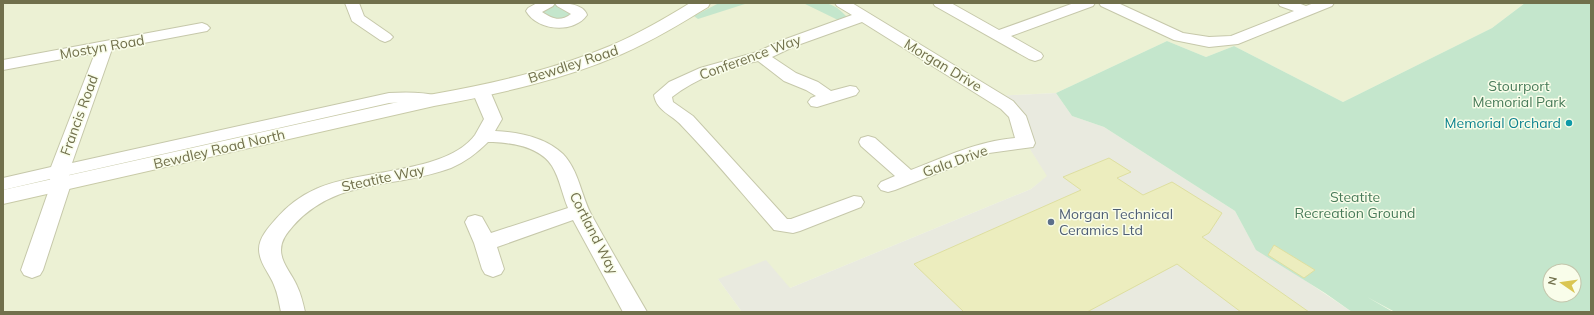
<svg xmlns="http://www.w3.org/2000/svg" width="1594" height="315" viewBox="0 0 1594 315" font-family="Mulish,sans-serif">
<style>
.residential{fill:#ecf1d4}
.industrial{fill:#e9eadf}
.green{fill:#c4e6cc;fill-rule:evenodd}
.building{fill:#ecedbe;stroke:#dedfa0}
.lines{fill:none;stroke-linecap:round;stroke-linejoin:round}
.street-casing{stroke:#c6c8aa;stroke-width:2}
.secondary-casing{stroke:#c8caa7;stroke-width:2}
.street{fill:#fff;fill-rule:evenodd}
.secondary{fill:#fff;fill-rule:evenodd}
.culture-dot{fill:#0f9aa8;stroke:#f9fdea;stroke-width:1.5}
.service-dot{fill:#5c6f8a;stroke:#f9fdea;stroke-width:1.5}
.labels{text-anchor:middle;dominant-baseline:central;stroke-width:3;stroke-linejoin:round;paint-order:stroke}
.street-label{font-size:14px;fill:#71704c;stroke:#f9fdea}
.park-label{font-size:14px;fill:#487b59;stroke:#f9fdea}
.culture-label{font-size:14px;fill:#0d838f;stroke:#f9fdea;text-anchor:end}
.service-label{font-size:14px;fill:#4e5e75;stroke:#f9fdea;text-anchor:start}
</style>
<rect width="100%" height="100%" fill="#f5fae5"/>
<polygon class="residential" points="3,3 1525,3 1492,28 1343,102 1234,46 1206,57 1167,41 1056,93 995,96 1007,105 1026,143 1048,176 1031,189 790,288 718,279 742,312 3,312"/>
<polygon class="industrial" points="1056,93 1072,116 1104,127 1235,211 1254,246 1352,312 742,312 718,279 766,260 790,288 1031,189 1047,176 1026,143 1017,116 994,96"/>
<g class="green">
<polygon points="548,3 562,3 580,13 561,24 536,9"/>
<polygon points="719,3 748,3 698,19 694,16"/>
<path d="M803,3c22,0 28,-3 44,14l-9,3z"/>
<path d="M1525,3h66v309h-196l-28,-15 26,15h-41l-27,-19 -69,-43 -21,-39 -131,-84 -32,-11 -16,-23 111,-52 39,16 28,-11 109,56 149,-74zM1550,271h24v24h-24z"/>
</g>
<g class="building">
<polygon points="1109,158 1131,172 1117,178 1143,195 1172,182 1222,213 1209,233 1202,237 1309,312 1241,312 1177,264 1087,312 964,312 914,264 1081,190 1063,177"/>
<polygon points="1274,245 1315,270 1304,278 1268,255"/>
</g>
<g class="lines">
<g class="street-casing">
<g id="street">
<polygon points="345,3 359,3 364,16 390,34 393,37 390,40 385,42 380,40 352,21"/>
<path d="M537,3c13,0 46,-3 50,12 -13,19 -50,16 -61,-4l2,-3zM555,3l2,3 14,8c-11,8 -18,5 -29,-2l11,-6z"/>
<path d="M835,3h17l161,98 13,15 9,27 -2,4 -44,6 -94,37 -7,2 -7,-2 -3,-4 3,-4 14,-6 -34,-30 -2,-4 2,-4 7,-2 7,2 36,32c34,-13 67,-29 104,-32l-6,-21 -8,-8 -139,-87 -67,24 -23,11 24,16 22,9 13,9 19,-5 6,1 3,4 -3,4 -39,12 -6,-1 -3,-4 3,-4 5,-2 -10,-6 -22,-9 -26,-20c-30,6 -62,17 -86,36l1,5 20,14 94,103h4l63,-23 7,1 3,5 -3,5 -61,24 -7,2 -19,-3c-31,-35 -60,-71 -92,-104 -10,-12 -25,-14 -28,-31l15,-13 31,-14 57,-16 26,-12 69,-25 -15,-9z"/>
<polygon points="933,3 951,3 999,30 1074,3 1095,3 1093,6 1011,36 1041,53 1043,56 1041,59 1035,61 1029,59 935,6"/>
<polygon points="1099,3 1118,3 1183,33 1209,37 1231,36 1294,11 1280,6 1278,3 1298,3 1306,6 1314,3 1334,3 1332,6 1238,44 1209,47 1174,40 1101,6"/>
<path d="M202,23l5,2 3,3 -3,3 -95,18 -40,114 317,-70c17,-1 34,-1 51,3l3,4 -3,4 -6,1 -28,-3 -17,1 -320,72 2,9 -28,86 -3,5 -8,3 -8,-3 -3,-5 30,-86 -1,-5 -47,11v-12l48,-11 44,-114 -92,17v-10z"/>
<path d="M481,86l6,1 3,4 12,28 -7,12c23,1 50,6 68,23 16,17 18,41 28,60 18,33 37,65 56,98h-24l-50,-92 -76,27 7,22 -3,5 -8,3 -8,-3 -3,-5 -8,-26 -9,-21 3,-5 7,-2 7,2 9,16 77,-25c-6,-14 -8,-29 -16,-42 -12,-19 -39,-23 -59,-24h-5c-11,11 -23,20 -37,26 -56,21 -114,9 -158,58 -6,7 -12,14 -12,24 0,13 11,24 16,36 4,8 6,17 8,26h-24c-2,-9 -3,-18 -7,-27 -4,-11 -15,-22 -15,-36 0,-11 9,-21 16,-29 11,-13 25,-24 41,-31 43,-20 130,-15 159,-54 3,-5 6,-11 9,-16l-12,-28 3,-4z"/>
</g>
</g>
<g class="secondary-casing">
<path id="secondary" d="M690,3h20l-2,4c-28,17 -56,34 -86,47 -60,26 -124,40 -188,52l-431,98v-14l431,-96c60,-11 119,-24 176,-48 28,-12 54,-27 80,-43z"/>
</g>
<use href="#street" class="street"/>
<use href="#secondary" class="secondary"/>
</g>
<circle class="culture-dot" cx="1569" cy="123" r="4"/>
<circle class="service-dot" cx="1051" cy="222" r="4"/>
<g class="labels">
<g class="street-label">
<text transform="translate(102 47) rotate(-10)">Mostyn Road</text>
<text transform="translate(750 57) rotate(-20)">Conference Way</text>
<text transform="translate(573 64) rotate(-18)">Bewdley Road</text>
<text transform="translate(943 65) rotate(31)">Morgan Drive</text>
<text transform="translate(79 115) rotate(-70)">Francis Road</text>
<text transform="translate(219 149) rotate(-13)">Bewdley Road North</text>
<text transform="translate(955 161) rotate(-20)">Gala Drive</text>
<text transform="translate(383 178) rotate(-12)">Steatite Way</text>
<text transform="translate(594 233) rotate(63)">Cortland Way</text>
</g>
<g class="park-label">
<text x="1519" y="86">Stourport<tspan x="1519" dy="16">Memorial Park</tspan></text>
<text x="1355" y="197">Steatite<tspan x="1355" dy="16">Recreation Ground</tspan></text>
</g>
<g class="culture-label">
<text x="1561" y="123">Memorial Orchard</text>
</g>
<g class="service-label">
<text x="1059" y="214">Morgan Technical<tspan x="1059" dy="16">Ceramics Ltd</tspan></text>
</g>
</g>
<rect width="1594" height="315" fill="none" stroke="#71704c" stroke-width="8"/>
<g transform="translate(1562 283) rotate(283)"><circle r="19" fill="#f9fdea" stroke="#c3c5ab"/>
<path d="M0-3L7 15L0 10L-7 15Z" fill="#dac653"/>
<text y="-6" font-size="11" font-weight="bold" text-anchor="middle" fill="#71704c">N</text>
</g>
</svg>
